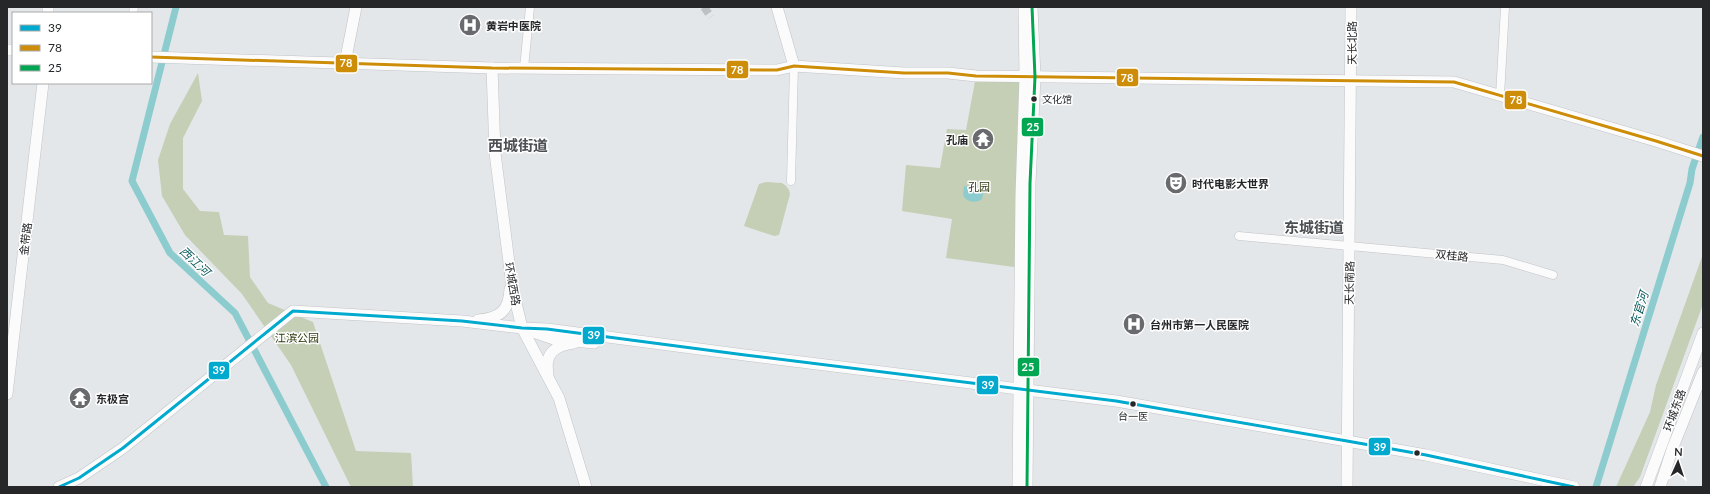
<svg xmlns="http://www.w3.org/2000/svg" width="1710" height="494" viewBox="0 0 1710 494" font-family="Lato,'Noto Sans SC',sans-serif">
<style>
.green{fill:#c4cfb5}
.water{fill:#8ccccf}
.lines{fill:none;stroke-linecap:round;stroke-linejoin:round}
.canal{stroke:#8ccccf;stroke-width:7}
.street-tunnel{stroke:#bec1c3;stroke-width:8;stroke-dasharray:8 4;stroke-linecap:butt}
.street-casing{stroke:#c1c3c6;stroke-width:9}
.secondary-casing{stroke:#c1c3c6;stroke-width:12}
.street{stroke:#fbfbfc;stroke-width:8}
.secondary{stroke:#fbfbfc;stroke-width:11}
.bus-1-casing{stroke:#fff;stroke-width:6}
.bus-2-casing{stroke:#fff;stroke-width:6}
.bus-3-casing{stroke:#fff;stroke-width:6}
.bus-1{stroke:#00a9ce;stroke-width:3}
.bus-2{stroke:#cd8d08;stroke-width:3}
.bus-3{stroke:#00a651;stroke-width:3}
.bus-dot{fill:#252729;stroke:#fff;stroke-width:1.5}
.labels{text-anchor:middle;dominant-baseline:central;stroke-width:3;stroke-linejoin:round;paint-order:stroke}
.bus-label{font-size:10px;fill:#252729;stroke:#fff;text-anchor:start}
.poi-label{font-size:11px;font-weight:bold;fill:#252729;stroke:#fff;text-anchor:start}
.street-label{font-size:11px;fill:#252729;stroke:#fff}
.park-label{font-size:11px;fill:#2c3a0c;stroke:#fff}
.water-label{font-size:12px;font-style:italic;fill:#0e5d5f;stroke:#fff}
.district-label{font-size:15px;font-weight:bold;fill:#4b4f53;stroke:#fff}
.line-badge{stroke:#fff;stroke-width:1.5}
.badge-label{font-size:11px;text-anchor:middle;font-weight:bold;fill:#fff}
</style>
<rect width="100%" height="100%" fill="#e4e7ea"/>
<g class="green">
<polygon points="198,73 202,101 183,138 183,189 200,211 219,212 224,235 248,236 250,277 268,303 313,322 356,451 411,453 413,487 351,487 291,365 242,294 185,235 162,196 158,160 170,124"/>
<polygon points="976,76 1025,77 1021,268 946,258 952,219 902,211 906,165 940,168 947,129 966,130"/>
<polygon points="766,182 782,183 786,186 789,190 790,194 779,235 774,236 744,226 759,184"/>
<polygon points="1703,254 1703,304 1640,477 1633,487 1616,487 1650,412 1656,385"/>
</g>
<path class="water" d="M964,186l20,4 -2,9c-6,5 -16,3 -19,-4z"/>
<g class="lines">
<g class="canal">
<polyline points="176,7 132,181 170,253 235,313 326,487"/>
<polyline points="1596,487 1690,183 1692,169 1703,137"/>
</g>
<polyline class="street-tunnel" points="704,7 711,17"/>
<g class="street-casing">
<g id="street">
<polyline points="133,13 134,7"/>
<polyline points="524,68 530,7"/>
<polyline points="1500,96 1505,7"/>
<polyline points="791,181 794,66"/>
<polyline points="1239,236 1503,260 1553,275"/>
</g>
</g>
<g class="secondary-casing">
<g id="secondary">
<polyline points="777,7 794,66"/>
<polyline points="48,13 48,7"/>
<polyline points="7,50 13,50"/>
<polyline points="151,57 492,68 777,70 794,66 904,73 948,73 976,76 1454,82 1656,141 1703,156"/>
<polyline points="345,63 356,7"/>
<polyline points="492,68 495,153 512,286 522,328 559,398 586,487"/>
<path d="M478,320c22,-2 31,-9 32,-31"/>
<polyline points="536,333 554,339 594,343"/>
<path d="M548,374c-4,-20 7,-29 26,-31"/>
<polyline points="7,394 43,83"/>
<polyline points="59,487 79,478 123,448 293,311 462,321 522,328 547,329 745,355 1116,401 1347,441 1426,455 1574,487"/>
<polyline points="1018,487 1021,195 1025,77 1024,7"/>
<polyline points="1027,487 1030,183 1035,77 1032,7"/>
<polyline points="1347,487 1351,7"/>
<polyline points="1646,487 1703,333"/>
<polyline points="1660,487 1673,447 1703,372"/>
</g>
</g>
<use href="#street" class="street"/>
<use href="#secondary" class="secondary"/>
<g class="bus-1-casing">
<polyline id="bus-1" points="59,487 79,478 123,448 293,311 462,321 522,328 547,329 745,355 1116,401 1347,441 1426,455 1574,487"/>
</g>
<g class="bus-2-casing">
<polyline id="bus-2" points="151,57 492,68 777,70 794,66 904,73 948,73 976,76 1454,82 1656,141 1703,156"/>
</g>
<g class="bus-3-casing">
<polyline id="bus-3" points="1027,487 1030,183 1035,77 1032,7"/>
</g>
<use href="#bus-1" class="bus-1"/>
<use href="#bus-2" class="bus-2"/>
<use href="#bus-3" class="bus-3"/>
</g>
<defs>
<g id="hospital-disc" transform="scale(1.15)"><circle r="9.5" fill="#686a6d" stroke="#fff"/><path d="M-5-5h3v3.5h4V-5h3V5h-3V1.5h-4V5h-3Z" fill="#fff"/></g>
<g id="temple-disc" transform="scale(1.15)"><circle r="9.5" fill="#686a6d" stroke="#fff"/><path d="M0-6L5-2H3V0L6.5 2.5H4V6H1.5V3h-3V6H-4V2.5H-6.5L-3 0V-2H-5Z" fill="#fff"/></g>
<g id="theatre-disc" transform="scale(1.15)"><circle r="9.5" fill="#686a6d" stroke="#fff"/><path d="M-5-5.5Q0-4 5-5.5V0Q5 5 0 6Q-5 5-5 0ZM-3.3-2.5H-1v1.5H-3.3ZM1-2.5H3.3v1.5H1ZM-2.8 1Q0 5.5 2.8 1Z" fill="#fff"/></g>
</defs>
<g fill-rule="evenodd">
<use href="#hospital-disc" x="470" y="25"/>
<use href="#temple-disc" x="983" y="139"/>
<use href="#theatre-disc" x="1176" y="183"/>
<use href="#hospital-disc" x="1134" y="324"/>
<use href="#temple-disc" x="80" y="398"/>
</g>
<g class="bus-dot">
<circle cx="1034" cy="99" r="3.5"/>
<circle cx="1133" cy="404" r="3.5"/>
<circle cx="1417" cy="453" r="3.5"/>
</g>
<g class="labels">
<g class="bus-label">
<text x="1042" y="99">文化馆</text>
<text x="1133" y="416" text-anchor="middle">台一医</text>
</g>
<g class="poi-label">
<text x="486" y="25">黄岩中医院</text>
<text x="968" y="139" text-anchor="end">孔庙</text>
<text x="1192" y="183">时代电影大世界</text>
<text x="1150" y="324">台州市第一人民医院</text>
<text x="96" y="398">东极宫</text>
</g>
<g class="street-label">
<text transform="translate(1351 43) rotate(-90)">天长北路</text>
<text transform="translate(25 239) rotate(-83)">金带路</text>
<text transform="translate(1452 255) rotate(6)">双桂路</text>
<text transform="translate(1349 283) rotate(-89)">天长南路</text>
<text transform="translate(513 284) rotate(80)">环城西路</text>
<text transform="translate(1674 410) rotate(-70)">环城东路</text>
</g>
<g class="park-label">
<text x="979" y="186">孔园</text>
<text x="297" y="337">江滨公园</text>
</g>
<g class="water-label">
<text transform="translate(195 261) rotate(43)">西江河</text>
<text transform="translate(1639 309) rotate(-73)">东官河</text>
</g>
<g class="district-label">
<text x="518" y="145">西城街道</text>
<text x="1314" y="227">东城街道</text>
</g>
</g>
<g class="line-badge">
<rect x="335" y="54" width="23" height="19" rx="4" fill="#cd8d08"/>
<rect x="726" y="60" width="23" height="19" rx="4" fill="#cd8d08"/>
<rect x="1116" y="68" width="23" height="19" rx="4" fill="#cd8d08"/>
<rect x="1504" y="90" width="23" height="20" rx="4" fill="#cd8d08"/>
<rect x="1021" y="117" width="23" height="20" rx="4" fill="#00a651"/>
<rect x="582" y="326" width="23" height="19" rx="4" fill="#00a9ce"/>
<rect x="1017" y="357" width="23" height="20" rx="4" fill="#00a651"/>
<rect x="208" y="361" width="22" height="19" rx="4" fill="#00a9ce"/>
<rect x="976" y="375" width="23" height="20" rx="4" fill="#00a9ce"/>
<rect x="1368" y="437" width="23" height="19" rx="4" fill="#00a9ce"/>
</g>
<g class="badge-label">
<text x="346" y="67">78</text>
<text x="737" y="74">78</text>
<text x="1127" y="82">78</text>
<text x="1516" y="104">78</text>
<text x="1033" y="131">25</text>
<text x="594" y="339">39</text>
<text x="1028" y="371">25</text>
<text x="219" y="374">39</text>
<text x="988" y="389">39</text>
<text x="1380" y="451">39</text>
</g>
<rect width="1710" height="494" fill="none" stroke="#252729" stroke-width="16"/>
<rect x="12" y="12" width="140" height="72" fill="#ffffff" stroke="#a8a9a9"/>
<rect x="20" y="25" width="20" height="6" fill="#00a9ce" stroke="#a8a9a9"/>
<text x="48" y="32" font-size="12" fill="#252729">39</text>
<rect x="20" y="45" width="20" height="6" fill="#cd8d08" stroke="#a8a9a9"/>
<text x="48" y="52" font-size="12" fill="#252729">78</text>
<rect x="20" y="65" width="20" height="6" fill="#00a651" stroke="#a8a9a9"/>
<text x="48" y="72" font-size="12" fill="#252729">25</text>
<g transform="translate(1678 462) rotate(3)" stroke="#ffffff" stroke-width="3" paint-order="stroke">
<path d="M0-3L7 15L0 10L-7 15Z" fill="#252729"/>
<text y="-6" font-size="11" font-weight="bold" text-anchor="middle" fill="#252729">N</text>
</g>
</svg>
